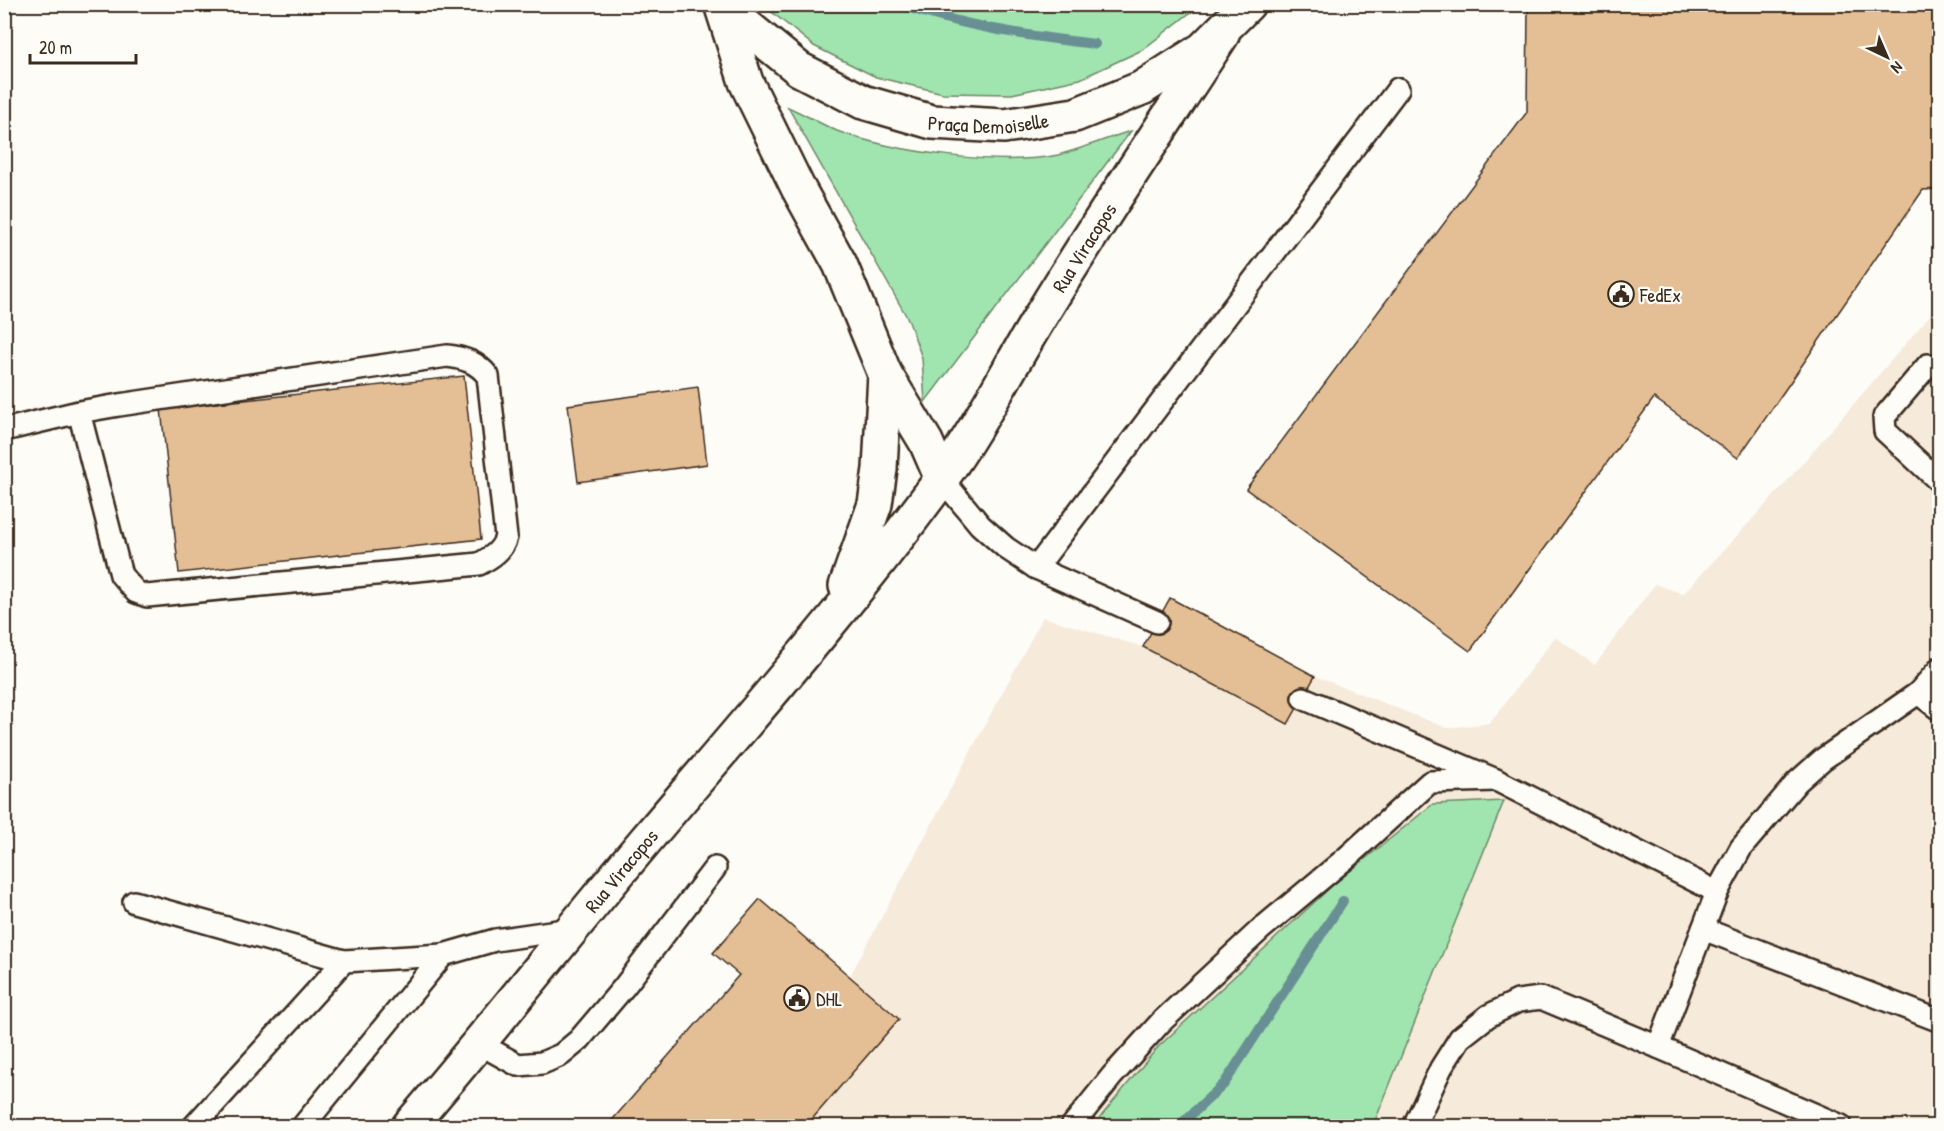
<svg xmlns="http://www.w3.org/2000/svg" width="1944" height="1131" viewBox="0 0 1944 1131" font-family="'Patrick Hand',sans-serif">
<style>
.built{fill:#f6eada}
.green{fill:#a0e4af;stroke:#6e8766;stroke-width:1.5}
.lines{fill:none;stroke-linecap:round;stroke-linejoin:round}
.stream{stroke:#679094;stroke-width:10}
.building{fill:#e4bf95;stroke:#3b2a1e;stroke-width:1.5}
.lane-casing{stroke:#3b2a1e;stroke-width:26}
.street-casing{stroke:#3b2a1e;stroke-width:38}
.secondary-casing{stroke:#3b2a1e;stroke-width:38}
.lane{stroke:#fdfcf7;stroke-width:21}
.street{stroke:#fdfcf7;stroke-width:33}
.secondary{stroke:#fdfcf7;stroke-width:33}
.labels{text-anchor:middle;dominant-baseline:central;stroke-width:4.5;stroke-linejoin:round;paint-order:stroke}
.street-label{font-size:20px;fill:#3b2a1e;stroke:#fdfcf7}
.poi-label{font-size:20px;fill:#3b2a1e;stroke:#fdfcf7;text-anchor:start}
</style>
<rect width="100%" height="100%" fill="#fdfcf7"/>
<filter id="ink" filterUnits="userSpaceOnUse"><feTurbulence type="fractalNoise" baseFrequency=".0167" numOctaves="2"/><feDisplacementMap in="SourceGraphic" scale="12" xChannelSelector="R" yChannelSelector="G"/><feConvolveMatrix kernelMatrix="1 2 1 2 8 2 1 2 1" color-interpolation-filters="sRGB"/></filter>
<g filter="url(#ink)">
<polygon class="built" points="1939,305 1939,1126 807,1126 899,1020 850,976 1043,617 1143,647 1170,598 1315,676 1447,728 1490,723 1555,637 1595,665 1655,584 1683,594 1781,488"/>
<g class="green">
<polygon points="763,5 1200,5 1142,50 1080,79 1012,94 943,93 876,77 814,46"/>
<path d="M788,107c16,7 33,17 49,24 57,21 162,36 221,24 24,-6 49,-17 73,-24l-206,271 -3,-44 -14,-39z"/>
<polygon points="1504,801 1373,1126 1093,1126 1158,1047 1333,885 1433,804"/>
</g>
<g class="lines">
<g class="stream">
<path d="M898,4c64,22 129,32 197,40"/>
<polyline points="1179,1126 1224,1084 1343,901"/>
</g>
</g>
<g class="building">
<polygon points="1528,4 1940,4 1940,189 1923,190 1738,458 1654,398 1470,651 1246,489 1527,112"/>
<polygon points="464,376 481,539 179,573 161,409"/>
<polygon points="698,387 707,464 578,482 568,405"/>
<polygon points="1170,598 1315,676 1288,724 1143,647"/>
<polygon points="760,899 899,1019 806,1126 607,1126 739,975 713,953"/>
</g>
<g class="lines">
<g class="lane-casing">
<g id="lane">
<polyline points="1928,365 1884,417 1885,431 1940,482"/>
<path d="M4,430l75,-18 40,-7 328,-49c17,2 30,6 41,20l18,161c-4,14 -14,20 -27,27l-332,32 -11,-4 -15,-17 -42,-163"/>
<polyline points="942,479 980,525 1006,548 1036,568 1157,622"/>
<polyline points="1036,568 1398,89"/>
<polyline points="1918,693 1940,710"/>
<polyline points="1303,698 1496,780 1717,892"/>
<polyline points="134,902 344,961"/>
<polyline points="1703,929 1940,1021"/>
<polyline points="480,1044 518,1065 542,1063 561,1055 579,1040 624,987 715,868"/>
<polyline points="1658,1047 1841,1126"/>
<polyline points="194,1126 344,961 443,955 495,940 571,929"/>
<polyline points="303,1126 443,955"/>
<polyline points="1072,1126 1112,1076 1161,1022 1261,929 1345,859 1430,782 1496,780"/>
<polyline points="1414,1126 1441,1068 1460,1038 1488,1016 1518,1001 1541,998 1658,1047 1717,892 1741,848 1797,782 1823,759 1918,693 1940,668"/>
</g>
</g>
<g class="street-casing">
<g id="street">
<polyline points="721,4 746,82 798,188 840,264 885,374 926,442 942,479"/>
<polyline points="846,586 875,504 880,469 885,374"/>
<path id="s1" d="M409,1126c80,-93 156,-190 236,-285 100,-118 204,-235 295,-360 38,-52 67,-110 100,-164 58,-96 121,-188 182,-282"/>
</g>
</g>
<g class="secondary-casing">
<g id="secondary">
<path id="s2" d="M728,4l16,20 55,45 64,33 69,20 72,4 71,-11 67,-27 61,-39 45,-45"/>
</g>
</g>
<use href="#lane" class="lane"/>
<use href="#street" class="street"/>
<use href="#secondary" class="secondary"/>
</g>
</g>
<defs>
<g id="civic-ring" transform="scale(1.35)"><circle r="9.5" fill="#fdfcf7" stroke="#3b2a1e" stroke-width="1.5"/><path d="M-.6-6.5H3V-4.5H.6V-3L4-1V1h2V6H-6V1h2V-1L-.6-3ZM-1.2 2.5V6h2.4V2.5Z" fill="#3b2a1e"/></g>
</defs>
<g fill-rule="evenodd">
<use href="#civic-ring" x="1621" y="294"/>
<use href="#civic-ring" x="797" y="998"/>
</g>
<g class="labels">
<g class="street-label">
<text stroke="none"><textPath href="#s2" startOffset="297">Praça Demoiselle</textPath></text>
<text stroke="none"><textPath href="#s1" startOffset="1110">Rua Viracopos</textPath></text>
<text stroke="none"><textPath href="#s1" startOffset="332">Rua Viracopos</textPath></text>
</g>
<g class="poi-label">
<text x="1640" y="294">FedEx</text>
<text x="816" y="998">DHL</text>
</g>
</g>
<rect width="1944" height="1131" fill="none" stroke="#fdfcf7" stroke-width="24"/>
<rect x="12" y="12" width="1920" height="1107" fill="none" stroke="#3b2a1e" stroke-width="2" filter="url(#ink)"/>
<g transform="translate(1887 57) rotate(136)" stroke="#fdfcf7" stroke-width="4.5" paint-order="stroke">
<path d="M0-4.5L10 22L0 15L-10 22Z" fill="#3b2a1e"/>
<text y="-9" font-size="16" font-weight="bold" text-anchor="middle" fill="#3b2a1e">N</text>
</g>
<path d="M30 54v9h106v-9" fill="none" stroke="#3b2a1e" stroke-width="3"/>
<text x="39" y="54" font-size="18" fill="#3b2a1e" stroke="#fdfcf7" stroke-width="4.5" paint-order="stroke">20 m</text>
</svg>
